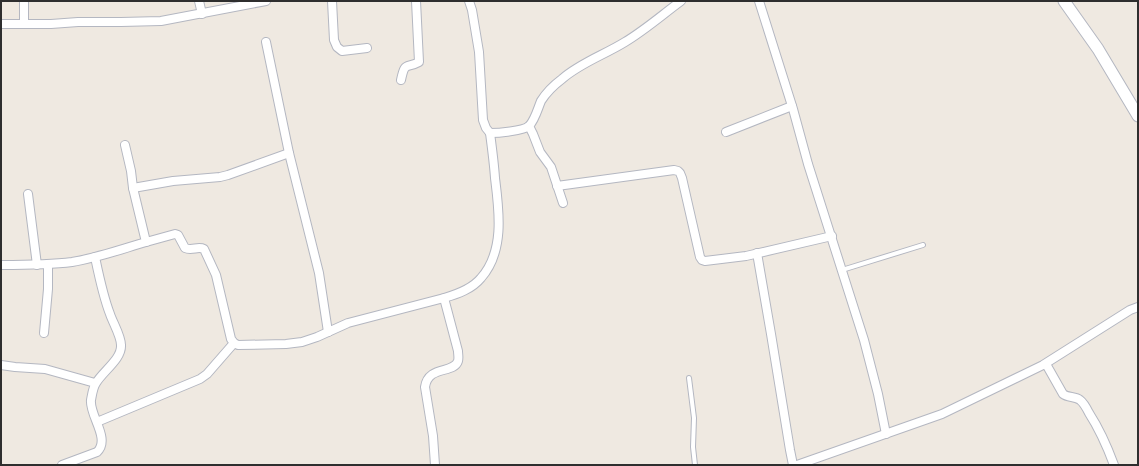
<svg xmlns="http://www.w3.org/2000/svg" width="1139" height="466" viewBox="0 0 1139 466" font-family="'IBM Plex Sans',sans-serif">
<style>
.lines{fill:none;stroke-linecap:round;stroke-linejoin:round}
.service-casing{stroke:#b4b7c1;stroke-width:6}
.minor-casing{stroke:#b4b7c1;stroke-width:10}
.tertiary-casing{stroke:#b4b7c1;stroke-width:13}
.service{stroke:#fff;stroke-width:4}
.minor{stroke:#fff;stroke-width:8}
.tertiary{stroke:#fff;stroke-width:11}
</style>
<rect width="100%" height="100%" fill="#efe9e1"/>
<g class="lines">
<g class="service-casing">
<g id="service">
<polyline points="842,270 923,245"/>
<polyline points="689,378 694,418 693,447 695,465"/>
</g>
</g>
<g class="minor-casing">
<g id="minor">
<polyline points="24,1 24,24"/>
<polyline points="199,1 202,14"/>
<polyline points="332,1 334,40 337,47 342,51 367,48"/>
<path d="M469,1l3,9 7,42 4,68 3,8 4,5c8,0 33,-2 39,-7 6,-6 9,-18 12,-25 5,-8 13,-16 21,-22 18,-16 42,-24 63,-37 20,-12 37,-27 56,-41"/>
<polyline points="759,1 793,109 808,164 864,340 878,394 886,434"/>
<polyline points="1,24 51,24 78,22 121,22 161,21 266,1"/>
<polyline points="266,42 289,153 319,273 328,332"/>
<path d="M401,80c4,-19 5,-11 18,-18l-3,-61"/>
<polyline points="529,126 533,134 540,152 551,167 563,203"/>
<polyline points="726,132 792,106"/>
<polyline points="557,186 674,170 678,171 680,173 682,178 700,257 702,260 705,261 746,256 832,236"/>
<polyline points="133,188 173,181 220,177 228,175 289,153"/>
<polyline points="28,194 37,265"/>
<path d="M146,242l29,-8 3,1 7,13c7,3 13,-2 19,1l12,26 15,64 3,4 4,2 48,-1 16,-2 15,-5 31,-14 96,-25c14,-4 28,-9 37,-20 24,-27 18,-68 14,-100 -1,-15 -3,-30 -5,-45"/>
<polyline points="757,253 771,334 790,450 793,465"/>
<path d="M1,265c23,0 48,0 71,-3 25,-4 50,-13 74,-20l-13,-54 -2,-17 -6,-26"/>
<polyline points="44,333 48,289 48,264"/>
<path d="M1046,364l17,30c5,4 12,2 17,6 4,3 7,9 9,13 11,17 18,33 25,52"/>
<polyline points="1,365 15,367 45,369 95,383"/>
<polyline points="97,422 200,379 207,374 234,343"/>
<path d="M62,465l35,-13c14,-13 -8,-37 -6,-52 1,-5 2,-13 5,-17 7,-12 26,-24 25,-38 0,-9 -8,-22 -11,-31 -7,-18 -11,-38 -15,-57"/>
<path d="M435,465l-2,-29 -8,-49c3,-22 29,-13 33,-26 1,-3 0,-7 0,-10l-14,-53"/>
<polyline points="797,465 942,414 1043,365 1130,310 1138,307"/>
</g>
</g>
<g class="tertiary-casing">
<polyline id="tertiary" points="1064,1 1098,49 1138,116"/>
</g>
<use href="#service" class="service"/>
<use href="#minor" class="minor"/>
<use href="#tertiary" class="tertiary"/>
</g>
<rect width="1139" height="466" fill="none" stroke="#2e2e2e" stroke-width="4"/>
</svg>
